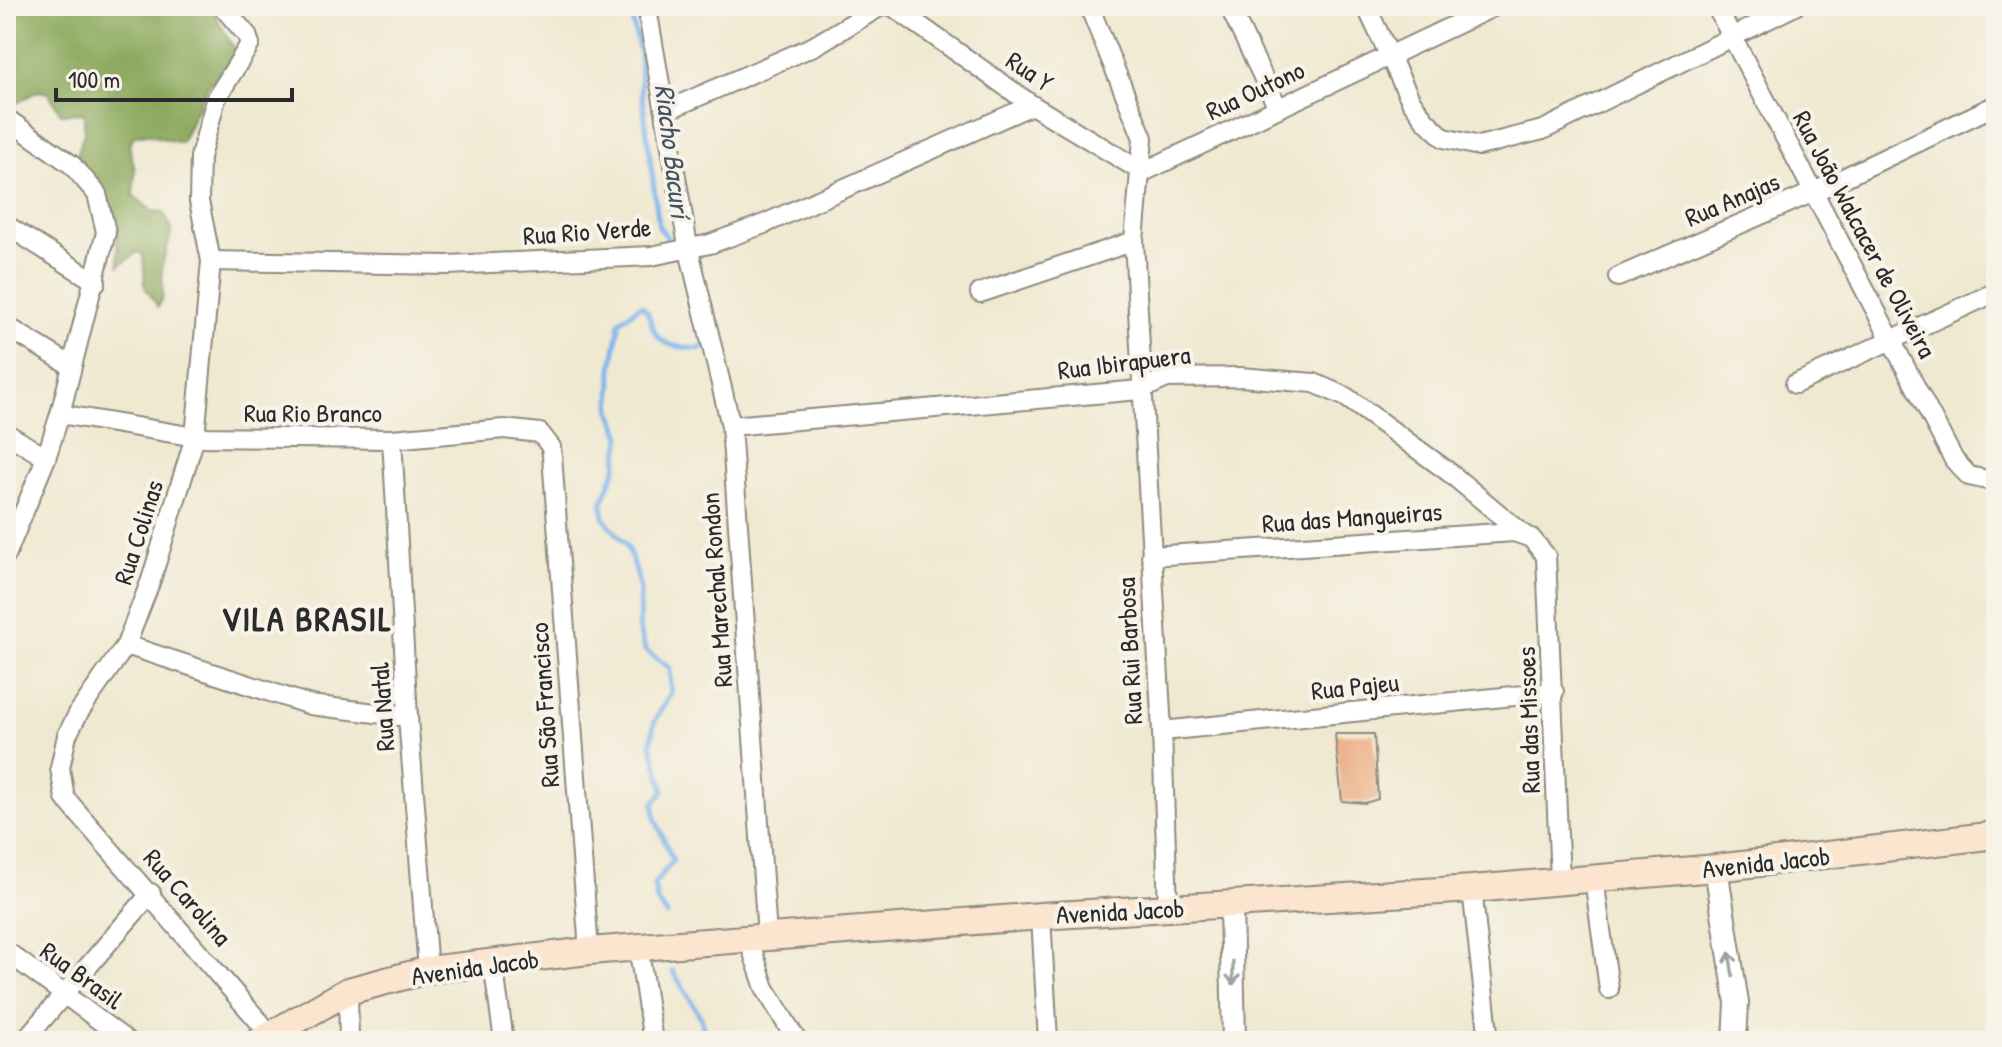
<svg xmlns="http://www.w3.org/2000/svg" width="2002" height="1047" viewBox="0 0 2002 1047" font-family="'Patrick Hand',sans-serif">
<style>
.forest{fill:#8aa85c;stroke:#5a6a44;stroke-width:2}
.lines{fill:none;stroke-linecap:round;stroke-linejoin:round}
.stream{stroke:#7db5ed;stroke-width:5}
.building{fill:#edb38c}
.minor-casing{stroke:#8e8a7e;stroke-width:22}
.tertiary-casing{stroke:#8e8a7e;stroke-width:26}
.secondary-casing{stroke:#8e8a7e;stroke-width:30}
.minor{stroke:#fff;stroke-width:18}
.tertiary{stroke:#fff;stroke-width:22}
.secondary{stroke:#fce5cf;stroke-width:26}
.oneway{stroke:#a0a0a0}
.labels{text-anchor:middle;dominant-baseline:central;stroke-width:8;stroke-linejoin:round;paint-order:stroke}
.street-label{font-size:26px;fill:#2b2b2b;stroke:#f7f3e8}
.water-label{font-size:28px;font-style:italic;fill:#445465;stroke:#f7f3e8}
.district-label{font-size:34px;font-weight:bold;letter-spacing:2px;fill:#2b2b2b;stroke:#f7f3e8}
</style>
<rect width="100%" height="100%" fill="#f7f3e8"/>
<filter id="ink" filterUnits="userSpaceOnUse"><feTurbulence type="fractalNoise" baseFrequency=".0125" numOctaves="2"/><feDisplacementMap in="SourceGraphic" scale="16" xChannelSelector="R" yChannelSelector="G"/><feConvolveMatrix kernelMatrix="1 2 1 2 8 2 1 2 1" color-interpolation-filters="sRGB"/></filter>
<filter id="wash" filterUnits="userSpaceOnUse"><feTurbulence type="fractalNoise" baseFrequency=".006" numOctaves="4" result="noise"/><feDisplacementMap in="SourceGraphic" scale="32" xChannelSelector="R" yChannelSelector="G"/><feGaussianBlur stdDeviation="1.8" result="paint"/><feColorMatrix in="noise" values="0 0 0 0 0 0 0 0 0 0 0 0 0 0 0 0 0 1.4 0 .05"/><feComposite in="paint" operator="in"/></filter>
<g filter="url(#wash)">
<rect width="100%" height="100%" fill="#f0e9d1"/>
<polygon class="forest" points="6,6 142,6 153,12 165,11 166,6 210,6 234,48 231,60 207,88 181,143 146,134 134,136 129,146 135,170 133,195 152,211 164,212 172,230 162,266 163,297 158,307 145,287 143,255 138,252 119,266 115,214 76,159 84,133 84,113 61,114 49,93 38,91 6,109"/>
<g class="lines">
<g class="stream">
<polyline points="629,6 640,53 641,87 659,227 675,247"/>
<polyline points="688,282 699,326"/>
<path d="M667,915l-10,-14 -3,-17 19,-23 -18,-43 -1,-16 10,-11 -13,-47 3,-21 17,-30 -1,-25 -25,-18 -6,-21 1,-40 -4,-18 -9,-25 -23,-28 -2,-15 14,-35 5,-32 -10,-26 1,-42 8,-47 21,-16c9,7 8,13 12,23 7,20 29,19 46,21l8,-7"/>
<polyline points="673,971 701,1018 707,1041"/>
</g>
</g>
<g id="blocks">
<polygon class="building" points="1335,734 1374,734 1378,799 1365,803 1342,801"/>
</g>
</g>
<g filter="url(#ink)">
<use href="#blocks" fill-opacity="0" stroke="#8e8a7e" stroke-width="2"/>
<g class="lines">
<g class="minor-casing">
<g id="minor">
<polyline points="222,6 247,35 250,44 216,99 200,157 199,201 211,261 195,437 151,580 126,645 79,712 67,735 60,768 65,798 269,1033"/>
<polyline points="892,6 1032,105 1143,172"/>
<polyline points="1089,6 1143,138 1134,241 1162,731 1168,909"/>
<polyline points="1229,6 1278,108"/>
<polyline points="1366,6 1411,101 1425,120 1444,138 1479,146 1543,130 1795,6"/>
<polyline points="1716,6 1954,460 1969,476 1996,482"/>
<polyline points="649,20 688,246 731,426 767,936"/>
<polyline points="665,111 814,46 881,6"/>
<polyline points="6,118 72,165 97,194 106,232 60,414 46,458 6,555"/>
<polyline points="1143,172 1495,6"/>
<polyline points="6,225 96,282"/>
<polyline points="211,261 447,265 651,256 710,244 764,224 1032,105"/>
<polyline points="1618,277 1816,191 1996,105"/>
<polyline points="980,293 1134,241"/>
<polyline points="6,326 70,365"/>
<polyline points="1795,384 1996,292"/>
<polyline points="60,414 195,437 392,439 504,429 540,433 551,447 552,456 589,951"/>
<polyline points="731,426 1140,390 1167,378 1240,377 1314,383 1346,397 1450,473 1523,534"/>
<polyline points="6,433 46,458"/>
<polyline points="392,439 408,717 428,970"/>
<polyline points="1151,556 1514,532 1531,538 1546,556 1560,881"/>
<polyline points="126,645 310,705 408,717"/>
<polyline points="1162,731 1554,692"/>
<polyline points="1594,878 1609,989"/>
<polyline points="1472,889 1489,1041"/>
<polyline points="1041,916 1048,1041"/>
<polyline points="748,938 765,988 797,1041"/>
<polyline points="638,945 653,1041"/>
<polyline points="6,951 127,1041"/>
<polyline points="493,963 504,1041"/>
<polyline points="348,991 349,1041"/>
<polyline points="24,1041 151,893"/>
</g>
</g>
<g class="tertiary-casing">
<g id="tertiary">
<polyline points="1716,868 1737,1003 1735,1041"/>
<polyline points="1231,905 1234,1041"/>
</g>
</g>
<g class="secondary-casing">
<polyline id="secondary" points="260,1041 348,991 428,970 589,951 1041,916 1472,889 1716,868 1996,835"/>
</g>
<use href="#minor" class="minor"/>
<use href="#tertiary" class="tertiary"/>
<use href="#secondary" class="secondary"/>
</g>
<defs><path id="oneway-shaft" d="M-6 0H5M1.5-3L5.5 0L1.5 3" fill="none" stroke-width="1.6" stroke-linecap="round" stroke-linejoin="round" transform="scale(2)"/></defs>
<g class="oneway">
<use href="#oneway-shaft" transform="translate(1731 964) rotate(-99)"/>
<use href="#oneway-shaft" transform="translate(1233 973) rotate(89)"/>
</g>
</g>
<g class="labels">
<g class="street-label">
<text transform="translate(1030 71) rotate(34)">Rua Y</text>
<text transform="translate(1255 90) rotate(-25)">Rua Outono</text>
<text transform="translate(1732 199) rotate(-23)">Rua Anajas</text>
<text transform="translate(587 231) rotate(-4)">Rua Rio Verde</text>
<text transform="translate(1865 234) rotate(62)">Rua João Walcacer de Oliveira</text>
<text transform="translate(1124 362) rotate(-7)">Rua Ibirapuera</text>
<text x="313" y="412">Rua Rio Branco</text>
<text transform="translate(1352 517) rotate(-4)">Rua das Mangueiras</text>
<text transform="translate(138 532) rotate(-72)">Rua Colinas</text>
<text transform="translate(716 590) rotate(-94)">Rua Marechal Rondon</text>
<text transform="translate(1129 651) rotate(-93)">Rua Rui Barbosa</text>
<text transform="translate(1355 686) rotate(-6)">Rua Pajeu</text>
<text transform="translate(544 705) rotate(-94)">Rua São Francisco</text>
<text transform="translate(382 707) rotate(-94)">Rua Natal</text>
<text transform="translate(1528 720) rotate(-92)">Rua das Missoes</text>
<text transform="translate(1766 862) rotate(-6)">Avenida Jacob</text>
<text transform="translate(188 897) rotate(49)">Rua Carolina</text>
<text transform="translate(1120 911) rotate(-3)">Avenida Jacob</text>
<text transform="translate(475 967) rotate(-8)">Avenida Jacob</text>
<text transform="translate(82 975) rotate(36)">Rua Brasil</text>
</g>
<g class="water-label">
<text transform="translate(673 151) rotate(83)">Riacho Bacurí</text>
</g>
<g class="district-label">
<text x="307" y="619">VILA BRASIL</text>
</g>
</g>
<rect width="2002" height="1047" fill="none" stroke="#f7f3e8" stroke-width="32"/>
<path d="M56 88v12h236v-12" fill="none" stroke="#2b2b2b" stroke-width="4"/>
<text x="68" y="88" font-size="24" fill="#2b2b2b" stroke="#f7f3e8" stroke-width="6" paint-order="stroke">100 m</text>
</svg>
